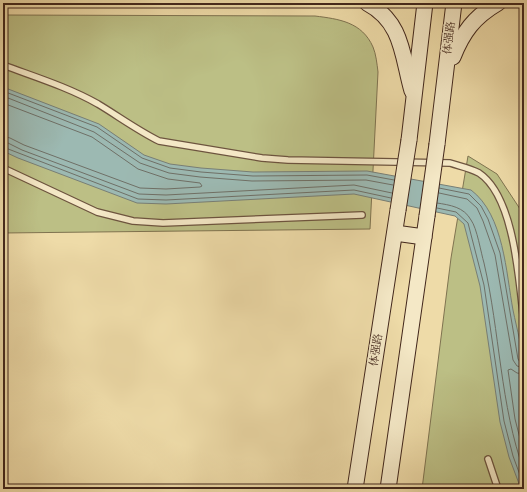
<svg xmlns="http://www.w3.org/2000/svg" width="527" height="492" viewBox="0 0 527 492" font-family="Vollkorn,'Noto Serif SC',serif">
<style>
.green{fill:#bcbf85;stroke:#7f7350}
.water{fill:#9cb9b2;stroke:#787f76}
.lines{fill:none;stroke-linecap:round;stroke-linejoin:round}
.shore{stroke:#6f7067;stroke-width:1}
.lane-casing{stroke:#6d543f;stroke-width:8}
.secondary-casing{stroke:#42271c;stroke-width:17}
.lane{stroke:#f4e8c6;stroke-width:5.5}
.secondary{stroke:#f4e8c6;stroke-width:15}
.secondary-bridge-casing{stroke:#42271c;stroke-width:17;stroke-linecap:butt}
.secondary-bridge{stroke:#f4e8c6;stroke-width:15}
.labels{text-anchor:middle;dominant-baseline:central;stroke-width:3;stroke-linejoin:round;paint-order:stroke}
.street-label{font-size:11px;fill:#42271c;stroke:#f4e8c6}
</style>
<rect width="100%" height="100%" fill="#eedba8"/>
<filter id="stains"><feTurbulence type="fractalNoise" baseFrequency=".005" numOctaves="4"/><feColorMatrix values="0 0 0 0 .2 0 0 0 0 .09 0 0 0 0 .02 0 0 0 .5 -.17"/></filter>
<radialGradient id="worn" r=".72"><stop offset=".6" stop-color="#630" stop-opacity="0"/><stop offset="1" stop-color="#630" stop-opacity=".3"/></radialGradient>
<g class="green">
<path d="M3,15l312,1c24,3 47,6 58,31 3,7 4,17 5,25l-8,157 -367,4z"/>
<polygon points="468,156 497,174 524,215 524,489 422,489 451,258"/>
</g>
<path class="water" d="M3,87l96,37 45,31 26,9 31,4 52,4 114,-1 104,19c33,25 35,83 42,120 4,20 10,40 11,60 2,40 0,80 0,119h-3l-12,-32 -9,-35 -20,-136 -16,-62 -9,-8 -101,-22 -188,10 -29,-1 -119,-45 -15,-7z"/>
<g class="lines">
<g class="shore">
<polyline points="3,91 97,127 142,158 170,168 201,172 253,176 367,175 394,180"/>
<polyline points="3,96 94,132 140,163 169,173 200,177 252,181 366,180 393,185"/>
<polyline points="3,103 92,137 138,169 168,179 200,183 202,186 200,187 166,189 140,188 24,145 10,138 3,136"/>
<polyline points="3,142 8,143 22,150 139,194 166,195 354,185 392,193"/>
<polyline points="3,147 138,199 166,200 354,190 391,198"/>
<polyline points="439,188 469,194 481,206 488,219 500,253 518,359 520,362 524,363"/>
<polyline points="439,193 467,199 477,208 483,221 495,255 513,360 517,366 524,368"/>
<path d="M437,203c13,2 27,4 34,17 6,8 10,33 13,43 16,69 16,142 40,208"/>
<polyline points="437,208 456,212 468,223 484,285 504,421 513,456 524,486"/>
<polyline points="524,374 517,373 511,369 508,370 515,419 524,454"/>
</g>
<g class="lane-casing">
<g id="lane">
<path d="M3,65c32,12 65,22 95,39 20,12 39,26 61,37l103,17 26,2 162,3c9,3 20,5 29,10 36,24 40,110 45,150"/>
<polyline points="3,168 97,212 133,221 163,223 362,215"/>
<polyline points="488,459 498,489"/>
</g>
</g>
<g class="secondary-casing">
<g id="secondary">
<path d="M367,3c36,19 35,53 45,88"/>
<path d="M453,57c10,-25 21,-40 45,-54"/>
<polyline points="409,140 425,3"/>
<polyline points="437,144 454,3"/>
<polyline points="395,233 424,237"/>
<polyline points="355,489 398,210"/>
<polyline points="388,489 427,216"/>
</g>
</g>
<use href="#lane" class="lane"/>
<use href="#secondary" class="secondary"/>
<g class="secondary-bridge-casing">
<g id="secondary-bridge">
<polyline points="398,210 409,140"/>
<polyline points="427,216 437,144"/>
</g>
</g>
<use href="#secondary-bridge" class="secondary-bridge"/>
</g>
<g class="labels">
<g class="street-label">
<text transform="translate(450 38) rotate(-83)">体强路</text>
<text transform="translate(377 350) rotate(-81)">体强路</text>
</g>
</g>
<rect width="527" height="492" fill="none" stroke="#eedba8" stroke-width="16"/>
<rect x="4" y="4" width="519" height="484" fill="none" stroke="#42271c" stroke-width="2"/>
<rect x="8" y="8" width="511" height="476" fill="none" stroke="#42271c"/>
<rect width="100%" height="100%" filter="url(#stains)"/>
<rect width="100%" height="100%" fill="url(#worn)"/>
</svg>
